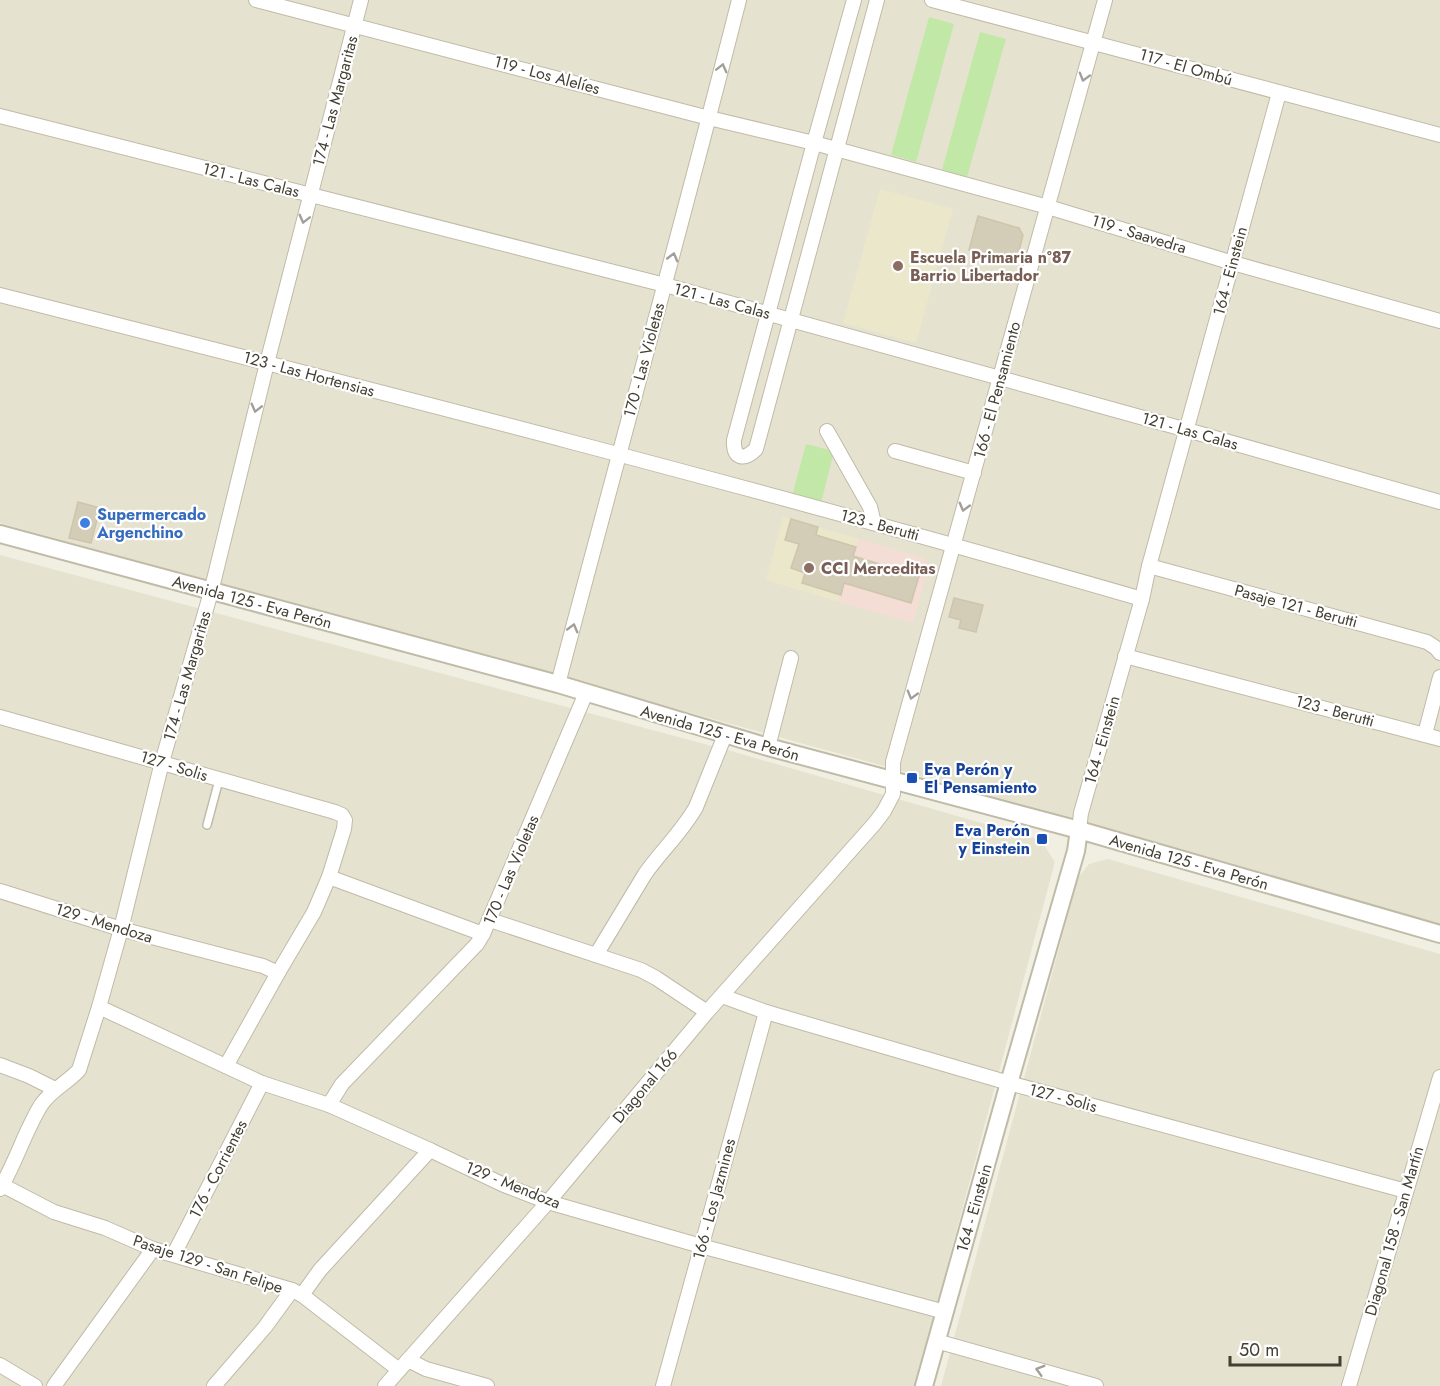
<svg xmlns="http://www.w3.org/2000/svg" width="1440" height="1386" viewBox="0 0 1440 1386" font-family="Jost,sans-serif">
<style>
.residential{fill:#e6e2d0}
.education{fill:#ebe7cb}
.medical{fill:#f3ddd4}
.green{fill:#c2e8a8}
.building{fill:#d3ccb7;stroke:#cec5aa;stroke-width:1.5}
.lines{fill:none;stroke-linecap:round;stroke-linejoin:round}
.service-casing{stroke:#c0bba7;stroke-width:10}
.minor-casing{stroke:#c0bba7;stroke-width:16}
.tertiary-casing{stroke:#c0bba7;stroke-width:20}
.service{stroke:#fff;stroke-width:7}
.minor{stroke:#fff;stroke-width:14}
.tertiary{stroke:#fff;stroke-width:16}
.oneway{stroke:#a19f98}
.education-dot{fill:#8d6e63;stroke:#fff;stroke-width:2}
.shop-dot{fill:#3f7fe0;stroke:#fff;stroke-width:2}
.transit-dot{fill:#1a4fb4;stroke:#fff;stroke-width:2}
.labels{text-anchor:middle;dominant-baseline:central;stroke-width:4.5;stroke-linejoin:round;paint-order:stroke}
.street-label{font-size:16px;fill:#433f32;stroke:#fff}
.education-label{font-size:16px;font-weight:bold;fill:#785e54;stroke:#fff;text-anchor:start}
.shop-label{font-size:16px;font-weight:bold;fill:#366cbe;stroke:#fff;text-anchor:start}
.transit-label{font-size:16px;font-weight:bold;fill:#164399;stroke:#fff;text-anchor:start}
</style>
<rect width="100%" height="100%" fill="#f1efe2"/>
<g class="residential">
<polygon points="0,0 1440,0 1440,926 1062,815 0,523"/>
<polygon points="0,555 738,753 1041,840 1055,862 915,1386 0,1386"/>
<polygon points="1108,859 1440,954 1440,1386 941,1386 1078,878 1089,864"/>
</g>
<g class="education">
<polygon points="880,189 953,209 916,343 843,323"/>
<polygon points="783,517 859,539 838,602 766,580"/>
</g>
<polygon class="medical" points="859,539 924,558 929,566 913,623 838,602"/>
<g class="green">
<polygon points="929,17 954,24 916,162 891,155"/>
<polygon points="980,32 1006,39 967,177 942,170"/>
<polygon points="806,444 834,451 821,503 792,496"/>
</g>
<g class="building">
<polygon points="978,216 1019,228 1023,235 1016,263 969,250"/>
<polygon points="78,502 100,508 91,543 69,538"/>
<polygon points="791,519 818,527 816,535 856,547 853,556 919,576 911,603 844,583 841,595 802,583 805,573 791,568 799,544 785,540"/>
<polygon points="954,598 983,605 976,632 959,628 961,620 949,617"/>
</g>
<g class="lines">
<g class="service-casing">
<polyline id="service" points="207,825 219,780"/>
</g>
<g class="minor-casing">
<g id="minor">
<polyline points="256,0 709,118 814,143 1048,207 1233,263 1440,321"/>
<path d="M854,0l-40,143 -80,297c-1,19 10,21 22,9l121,-449"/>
<path d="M932,0c169,44 338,91 508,135"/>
<polyline points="0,116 665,285 1187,430 1440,502"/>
<path d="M0,295c382,97 763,194 1142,304"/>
<polyline points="827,431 870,507 874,523"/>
<polyline points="895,451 974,473"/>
<polyline points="1149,566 1427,642 1436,648 1440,653"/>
<polyline points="1125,656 1440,739"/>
<path d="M558,684c60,-228 123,-455 181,-684"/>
<polyline points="0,717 335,812 342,815 345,820 344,829 329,877 314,912 278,973 226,1066"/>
<polyline points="1425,734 1440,677"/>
<polyline points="768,747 791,658"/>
<polyline points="1079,830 1081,813 1142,599 1149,566 1279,93"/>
<polyline points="329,877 483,934"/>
<polyline points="0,891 121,929 263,966 278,973"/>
<polyline points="490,920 641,970 656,978 707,1012"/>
<path d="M596,955l49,-81c16,-23 37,-42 51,-67l29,-72"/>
<polyline points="722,996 766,1012 1009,1083 1406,1191"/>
<polyline points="99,1007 262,1083 329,1105 430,1150 504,1185 548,1202 701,1246 945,1312"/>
<polyline points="0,1065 29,1076 55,1089"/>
<polyline points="329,1105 342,1084 477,944 483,934 586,693"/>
<polyline points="2,1185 54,1212 105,1228 153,1249 292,1290 302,1295 399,1370"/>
<path d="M0,1189c16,-27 25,-58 41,-84 10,-15 26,-22 38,-35l20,-63 22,-78 41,-167 49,-170 56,-229 94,-363"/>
<polyline points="174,1254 262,1083"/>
<polyline points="302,1295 320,1270 430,1150"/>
<polyline points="936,1341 1096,1386"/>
<polyline points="408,1360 426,1369 487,1386"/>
<polyline points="0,1365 35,1386"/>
<polyline points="54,1386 153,1249"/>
<polyline points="214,1386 265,1327 292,1290"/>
<polyline points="385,1386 548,1202 707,1012 875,823 884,811 893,794 893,762 1105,0"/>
<polyline points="663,1386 766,1012"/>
<polyline points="1349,1386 1440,1077"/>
</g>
</g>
<g class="tertiary-casing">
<g id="tertiary">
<polyline points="0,534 558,684 768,747 1079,830 1440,934"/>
<polyline points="924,1386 1009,1083 1076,851 1079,830"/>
</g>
</g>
<use href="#service" class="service"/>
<use href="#minor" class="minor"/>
<use href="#tertiary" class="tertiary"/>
</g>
<defs><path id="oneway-chevron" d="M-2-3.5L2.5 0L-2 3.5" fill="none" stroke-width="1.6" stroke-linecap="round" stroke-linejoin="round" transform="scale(1.5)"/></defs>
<g class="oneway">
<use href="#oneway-chevron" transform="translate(722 68) rotate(-76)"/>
<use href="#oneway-chevron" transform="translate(1084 77) rotate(106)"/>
<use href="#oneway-chevron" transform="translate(304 219) rotate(104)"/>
<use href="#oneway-chevron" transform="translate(673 257) rotate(-75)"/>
<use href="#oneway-chevron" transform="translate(256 408) rotate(104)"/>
<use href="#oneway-chevron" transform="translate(964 507) rotate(105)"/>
<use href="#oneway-chevron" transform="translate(573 628) rotate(-75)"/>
<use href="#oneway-chevron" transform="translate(912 695) rotate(106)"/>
<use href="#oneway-chevron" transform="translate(1040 1370) rotate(-164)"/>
</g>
<g class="education-dot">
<circle cx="898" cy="266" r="6"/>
<circle cx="809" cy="568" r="6"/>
</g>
<circle class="shop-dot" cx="85" cy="523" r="6"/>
<g class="transit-dot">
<rect x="906" y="772" width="12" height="12" rx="3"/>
<rect x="1036" y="833" width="12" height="12" rx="3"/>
</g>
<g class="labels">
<g class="street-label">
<text transform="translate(1186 67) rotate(16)">117 - El Ombú</text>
<text transform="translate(547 75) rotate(15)">119 - Los Alelíes</text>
<text transform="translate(335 101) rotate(-75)">174 - Las Margaritas</text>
<text transform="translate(251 180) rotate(14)">121 - Las Calas</text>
<text transform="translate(1139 234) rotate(17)">119 - Saavedra</text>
<text transform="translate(1230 271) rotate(-75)">164 - Einstein</text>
<text transform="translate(722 301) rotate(15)">121 - Las Calas</text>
<text transform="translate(644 360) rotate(-75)">170 - Las Violetas</text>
<text transform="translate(309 374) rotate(15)">123 - Las Hortensias</text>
<text transform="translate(997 390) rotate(-75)">166 - El Pensamiento</text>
<text transform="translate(1190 431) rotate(16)">121 - Las Calas</text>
<text transform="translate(880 525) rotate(15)">123 - Berutti</text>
<text transform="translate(252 602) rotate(15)">Avenida 125 - Eva Perón</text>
<text transform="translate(1296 606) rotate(15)">Pasaje 121 - Berutti</text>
<text transform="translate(187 676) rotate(-74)">174 - Las Margaritas</text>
<text transform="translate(1335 711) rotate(15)">123 - Berutti</text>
<text transform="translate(720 733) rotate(16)">Avenida 125 - Eva Perón</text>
<text transform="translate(1102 740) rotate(-74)">164 - Einstein</text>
<text transform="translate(174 766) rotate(17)">127 - Solis</text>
<text transform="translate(1189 862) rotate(16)">Avenida 125 - Eva Perón</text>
<text transform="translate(511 870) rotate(-67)">170 - Las Violetas</text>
<text transform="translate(104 923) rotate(17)">129 - Mendoza</text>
<text transform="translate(645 1086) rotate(-50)">Diagonal 166</text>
<text transform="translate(1063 1098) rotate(15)">127 - Solis</text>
<text transform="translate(218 1169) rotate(-63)">176 - Corrientes</text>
<text transform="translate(513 1185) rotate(22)">129 - Mendoza</text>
<text transform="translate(714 1199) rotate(-75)">166 - Los Jazmines</text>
<text transform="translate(974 1208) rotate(-74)">164 - Einstein</text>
<text transform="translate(1394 1231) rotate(-74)">Diagonal 158 - San Martín</text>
<text transform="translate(208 1264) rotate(18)">Pasaje 129 - San Felipe</text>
</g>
<g class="education-label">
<text x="910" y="257">Escuela Primaria n°87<tspan x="910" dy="18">Barrio Libertador</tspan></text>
<text x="821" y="568">CCI Merceditas</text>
</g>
<g class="shop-label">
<text x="97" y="514">Supermercado<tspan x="97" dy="18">Argenchino</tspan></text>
</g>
<g class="transit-label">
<text x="924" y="769">Eva Perón y<tspan x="924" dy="18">El Pensamiento</tspan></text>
<text x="1030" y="830" text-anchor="end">Eva Perón<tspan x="1030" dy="18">y Einstein</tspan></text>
</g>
</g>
<path d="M1230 1356v9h110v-9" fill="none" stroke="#433f32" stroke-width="3"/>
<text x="1239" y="1356" font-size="18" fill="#433f32" stroke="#ffffff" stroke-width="4.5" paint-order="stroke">50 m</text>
</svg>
